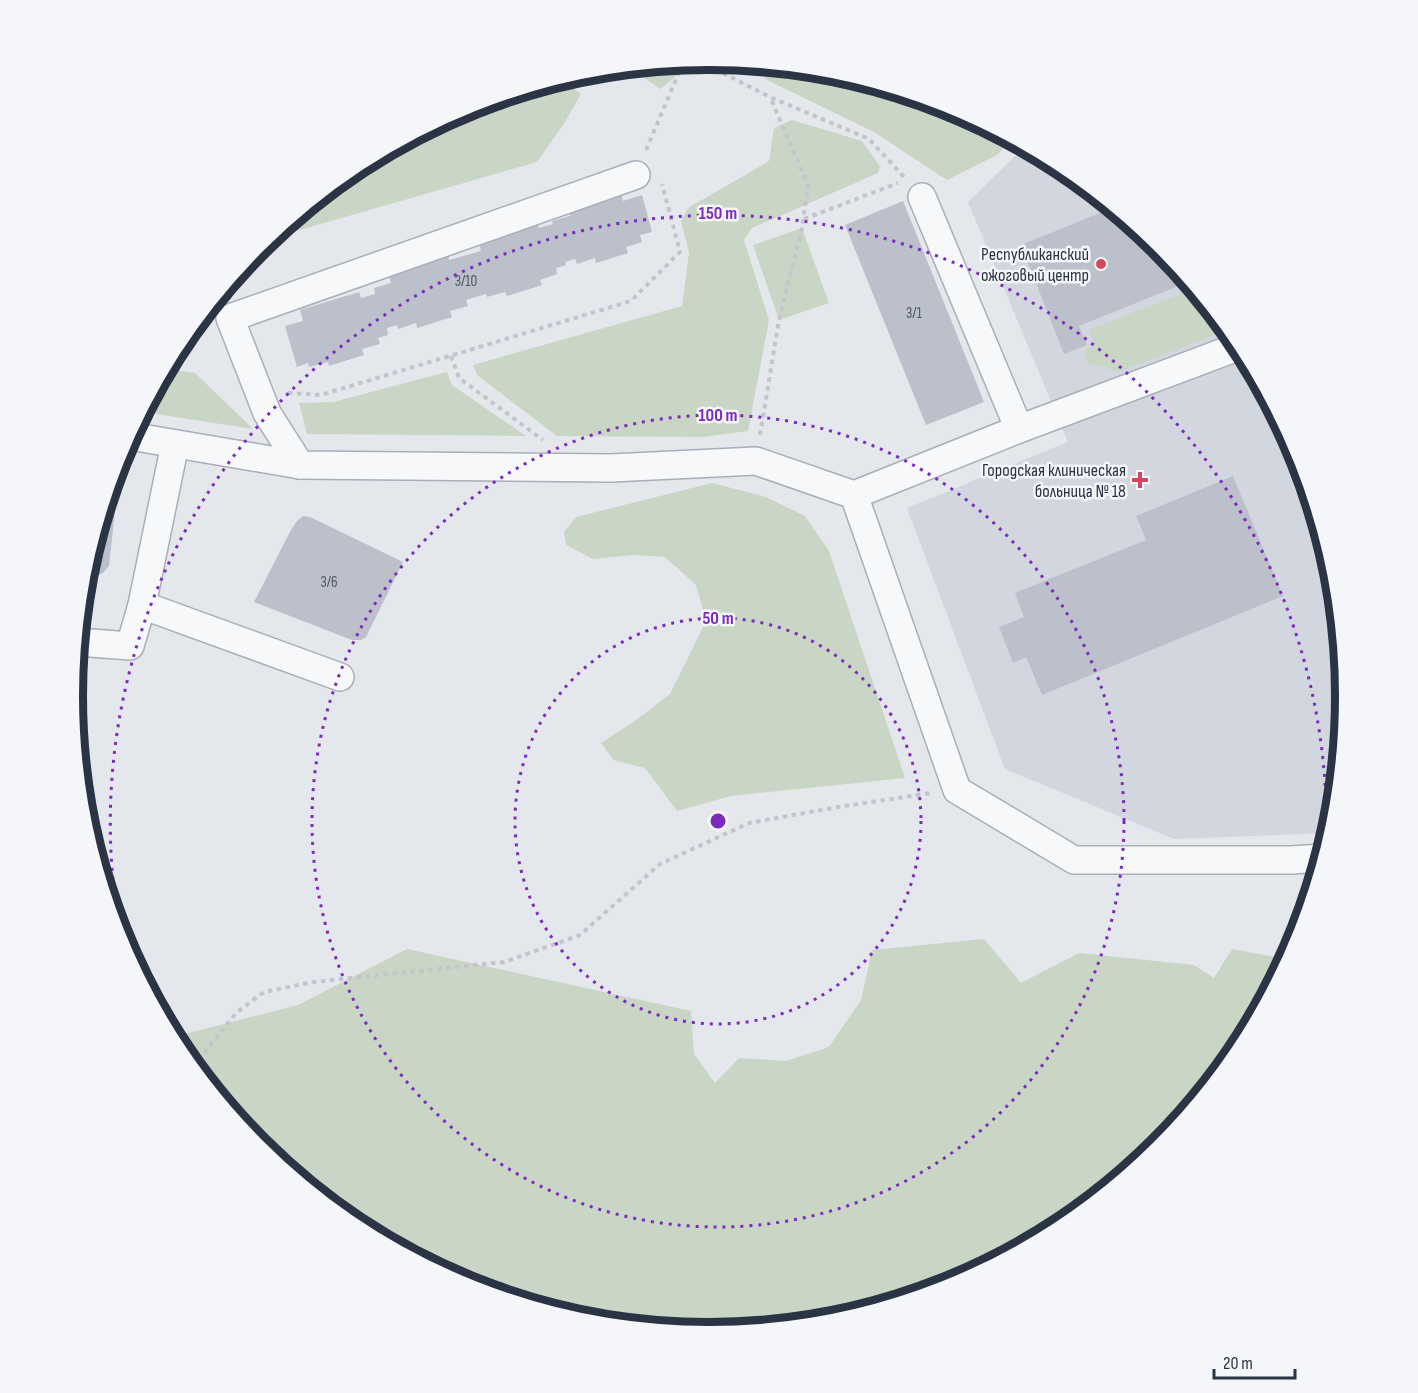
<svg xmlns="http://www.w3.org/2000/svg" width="1418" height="1393" viewBox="0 0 1418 1393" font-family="'Sofia Sans Condensed',sans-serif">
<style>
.built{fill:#d2d6de}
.green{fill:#c9d6c5}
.building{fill:#bbc0ca}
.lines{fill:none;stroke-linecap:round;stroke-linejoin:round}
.minor-casing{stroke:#a9aeb7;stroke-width:30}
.path{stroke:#c2c5cb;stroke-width:4;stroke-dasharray:4.5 4.5;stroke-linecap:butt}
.minor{stroke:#f7f8fa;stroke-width:27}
.ring{fill:none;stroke:#7b2cbf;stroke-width:3;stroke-dasharray:3 6}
.poi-dot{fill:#d1495b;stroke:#f4f6f9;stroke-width:2}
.labels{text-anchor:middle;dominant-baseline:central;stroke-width:5;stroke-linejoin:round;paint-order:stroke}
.number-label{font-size:15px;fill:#4f5766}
.poi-label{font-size:18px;fill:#2b3445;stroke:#f4f6f9;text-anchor:end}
.rim{fill:none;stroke:#2b3445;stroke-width:8}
.centre{fill:#7b2cbf;stroke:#f4f6f9;stroke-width:3}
.ring-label{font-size:18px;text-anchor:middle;font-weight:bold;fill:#7b2cbf;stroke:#f4f6f9;stroke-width:5;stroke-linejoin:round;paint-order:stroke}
</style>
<rect width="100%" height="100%" fill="#e4e7ec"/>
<polygon class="built" points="1024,147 1063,167 1159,247 1238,343 1297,453 1333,573 1345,697 1333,821 1329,833 1174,839 1005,769 907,508 1068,442 968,202"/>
<g class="green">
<polygon points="696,61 660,89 630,68"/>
<polygon points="746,64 834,72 953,109 1011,140 997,155 947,180 874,132 767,80"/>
<polygon points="562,79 581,94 563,125 537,162 268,239 356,167 466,108"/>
<polygon points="792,120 862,141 880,166 878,173 752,228 744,240 769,320 748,431 703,437 557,436 477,375 473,365 682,306 689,253 681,221 688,208 769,161 774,128"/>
<polygon points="802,228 829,303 779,320 753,245"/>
<polygon points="1194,289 1227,330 1118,372 1088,363 1083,351 1095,346 1089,330"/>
<polygon points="166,369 195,373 253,429 143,412"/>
<polygon points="447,372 452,385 526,436 307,434 299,403 333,402"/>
<polygon points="712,483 766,497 805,516 829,551 905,778 731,796 677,811 645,768 614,760 601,743 639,718 670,694 706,621 696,585 665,557 633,555 593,559 566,545 564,532 576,517"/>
<polygon points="1298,937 1238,1050 1159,1147 1062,1226 952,1285 833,1321 709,1333 585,1321 465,1284 355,1226 259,1146 180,1050 173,1037 298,1005 407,949 691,1011 694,1054 715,1083 739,1058 786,1061 829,1047 861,1000 872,950 984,939 1021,983 1079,953 1194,965 1214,978 1232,949 1274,957"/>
</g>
<g class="building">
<polygon points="621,193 623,201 642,195 652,232 640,235 642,242 626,247 628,253 596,263 595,258 577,264 575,259 565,262 566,265 556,268 557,274 540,280 542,285 507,296 505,292 487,297 486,294 466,300 468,306 450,311 452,317 417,328 416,323 398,329 397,325 387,328 388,335 378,338 380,344 362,349 364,355 329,366 328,362 309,367 308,363 297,367 285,326 303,321 300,310 359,292 361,298 375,294 374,288 391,283 388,272 448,254 449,260 481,251 478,240 537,222 539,228 553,224 552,221 570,216 568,208"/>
<polygon points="903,201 984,402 926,425 845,225"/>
<polygon points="1112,208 1159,247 1188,282 1079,326 1087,345 1064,354 1021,245"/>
<polygon points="1233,476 1283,596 1042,695 1026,657 1013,663 999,627 1024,617 1015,593 1146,540 1136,516"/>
<polygon points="111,486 116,492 116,502 109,566 103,573 96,576 84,577"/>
<polygon points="303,516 310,517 403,562 366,637 361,640 352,640 254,602 291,530 297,521"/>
</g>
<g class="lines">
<g class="minor-casing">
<g id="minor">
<polyline points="922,197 1019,429"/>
<polyline points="130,436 300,465 611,468 756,461 854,495 957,790 1074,860 1291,860 1322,858"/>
<polyline points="300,465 267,413 230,318 636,175"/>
<polyline points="854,495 1019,429 1240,346"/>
<polyline points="142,605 175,444"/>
<polyline points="78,642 130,646 142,605 340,677"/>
</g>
</g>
<g class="path">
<polyline points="699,61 770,97 869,139 904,177"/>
<polyline points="646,150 683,63"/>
<polyline points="804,219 898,183"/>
<polyline points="451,356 459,378 543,440"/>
<polyline points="288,393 321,395 631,301 680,252 662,184"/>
<polyline points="760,435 779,320 802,228 808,185 770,97"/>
<polyline points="193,1067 236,1013 264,992 313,982 504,962 580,935 660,864 749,823 838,807 931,793"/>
</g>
<use href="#minor" class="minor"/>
</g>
<g class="ring">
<circle cx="718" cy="821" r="203"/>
<circle cx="718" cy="821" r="406"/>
<path d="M122 942A608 608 0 1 1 1326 842"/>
</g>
<g class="poi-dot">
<circle cx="1101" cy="264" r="6"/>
<path d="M1137 471h6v6h6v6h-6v6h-6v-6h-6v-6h6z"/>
</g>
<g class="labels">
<g class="number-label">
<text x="466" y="281">3/10</text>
<text x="914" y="313">3/1</text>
<text x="329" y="582">3/6</text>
</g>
<g class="poi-label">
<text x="1089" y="254">Республиканский<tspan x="1089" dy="21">ожоговый центр</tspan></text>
<text x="1126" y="470">Городская клиническая<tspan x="1126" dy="21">больница № 18</tspan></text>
</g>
</g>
<path d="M0 0H1418V1393H0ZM83 696a626 626 0 1 1 1252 0a626 626 0 1 1-1252 0Z" fill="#f4f6f9" fill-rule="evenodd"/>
<path class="rim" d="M83 696a626 626 0 1 1 1252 0a626 626 0 1 1-1252 0Z"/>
<circle cx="718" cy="821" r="9" class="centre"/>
<g class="ring-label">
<text x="718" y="219">150 m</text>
<text x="718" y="421">100 m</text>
<text x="718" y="624">50 m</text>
</g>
<path d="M1214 1369v9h81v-9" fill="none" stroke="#2b3445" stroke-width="3"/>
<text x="1223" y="1369" font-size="18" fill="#2b3445" stroke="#f4f6f9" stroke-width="4.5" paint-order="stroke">20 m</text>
</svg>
